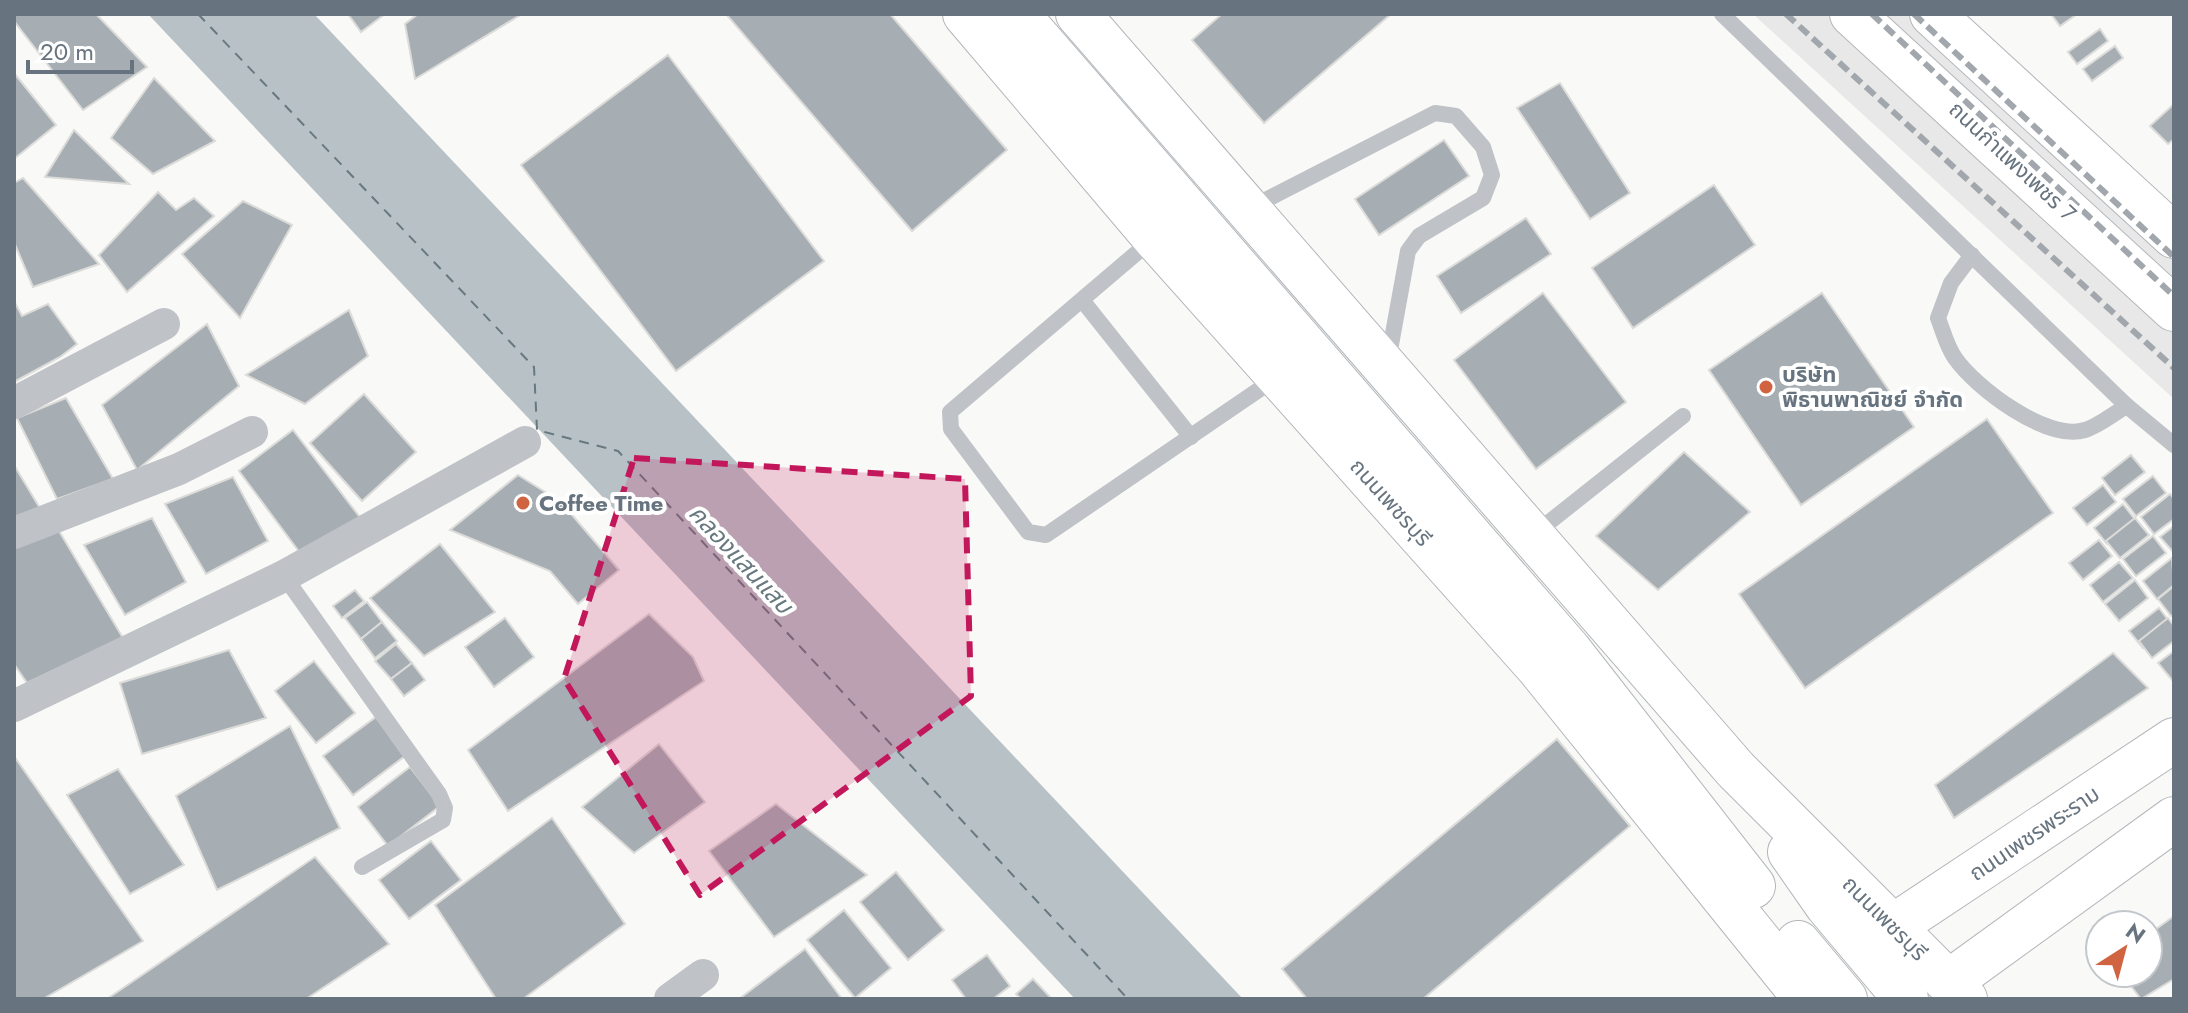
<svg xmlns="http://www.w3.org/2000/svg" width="2188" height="1013" viewBox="0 0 2188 1013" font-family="Jost,'Noto Sans Thai',sans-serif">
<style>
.built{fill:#e7e8e7}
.water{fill:#b8c2c6}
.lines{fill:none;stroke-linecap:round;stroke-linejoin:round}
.ferry{stroke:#67797f;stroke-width:2;stroke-dasharray:10 8;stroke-linecap:butt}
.building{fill:#a7aeb3;stroke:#dbdbd9;stroke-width:2}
.secondary-casing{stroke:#b4b8bd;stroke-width:46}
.primary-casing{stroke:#b3b7bb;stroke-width:46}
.lane{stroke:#bfc2c6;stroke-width:16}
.street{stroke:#bfc2c6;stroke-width:32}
.secondary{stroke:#fff;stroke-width:44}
.primary{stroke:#fff;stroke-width:44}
.rail{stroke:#a1a7ac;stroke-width:6;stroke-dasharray:12 6;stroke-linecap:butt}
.marked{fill:#c2185b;fill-opacity:0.2;stroke:#c2185b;stroke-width:6;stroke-dasharray:16 10;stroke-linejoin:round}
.poi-dot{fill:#d06440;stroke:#fff;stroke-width:3}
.labels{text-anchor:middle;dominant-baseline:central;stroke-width:8;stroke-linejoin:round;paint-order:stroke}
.street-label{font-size:22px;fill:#67747f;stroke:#fff}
.poi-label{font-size:22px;font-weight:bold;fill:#67747f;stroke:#fff;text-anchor:start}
.water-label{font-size:24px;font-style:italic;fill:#67797f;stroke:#fff}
</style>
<rect width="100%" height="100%" fill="#f9f9f7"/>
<polygon class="built" points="1753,14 1955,14 2174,215 2174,399"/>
<polygon class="water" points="148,14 314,14 1243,999 1075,999"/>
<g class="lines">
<polyline class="ferry" points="198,14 534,367 537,430 618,451 1128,999"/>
</g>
<g class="building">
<polygon points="14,14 96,14 147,67 83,110 14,21"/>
<polygon points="348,14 385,14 361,32"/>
<polygon points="418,14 522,14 415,79 405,24"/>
<polygon points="726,14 890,14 1007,150 912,231"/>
<polygon points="1222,14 1391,14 1264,123 1192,40"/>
<polygon points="2051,14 2077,14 2060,26"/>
<polygon points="2100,29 2108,41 2077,64 2068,52"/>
<polygon points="2115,46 2123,58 2092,81 2083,69"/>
<polygon points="668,55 824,261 676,371 521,165"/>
<polygon points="14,73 56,125 14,159"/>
<polygon points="154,78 215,141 153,174 111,138"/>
<polygon points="1560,83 1630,193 1590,219 1517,108"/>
<polygon points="2174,104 2174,139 2168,144 2150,126"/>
<polygon points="74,130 129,184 45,177"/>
<polygon points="1444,140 1469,176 1379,235 1355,199"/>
<polygon points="23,178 99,264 33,287 14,242 14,183"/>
<polygon points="1714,185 1755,245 1633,328 1592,268"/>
<polygon points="158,192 176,210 194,198 214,216 127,292 99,255"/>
<polygon points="243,201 292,225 240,318 182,254"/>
<polygon points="1526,218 1551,254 1461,313 1437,276"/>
<polygon points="1543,293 1626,402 1536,469 1454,360"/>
<polygon points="1822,293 1914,427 1801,505 1709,370"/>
<polygon points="14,301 22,316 48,304 77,344 60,357 14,382"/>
<polygon points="349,310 368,356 305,404 246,375"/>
<polygon points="207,324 239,386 137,470 102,405"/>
<polygon points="364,394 416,452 362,501 310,443"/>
<polygon points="66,398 113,479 57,499 17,418"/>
<polygon points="1987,419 2053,513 1805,688 1739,594"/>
<polygon points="293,430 362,520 303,557 239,471"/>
<polygon points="1684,452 1750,512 1658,590 1596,536"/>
<polygon points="2131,455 2145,472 2115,495 2102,478"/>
<polygon points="14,465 41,510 14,520"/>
<polygon points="518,475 561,502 619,570 578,604 550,571 450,530"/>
<polygon points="2153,476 2166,493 2136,516 2123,499"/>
<polygon points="233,477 268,541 206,574 165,504"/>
<polygon points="2103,485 2116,502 2087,525 2073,508"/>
<polygon points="2170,494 2174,499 2174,519 2154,534 2141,517"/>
<polygon points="2123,504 2137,522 2107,544 2094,528"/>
<polygon points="152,518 186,582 125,615 84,545"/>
<polygon points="2135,518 2149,535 2120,558 2106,541"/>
<polygon points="56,526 123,638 27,683 14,664 14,544"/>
<polygon points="2174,526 2174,553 2160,537"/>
<polygon points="2153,536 2166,553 2136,576 2123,559"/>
<polygon points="2099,540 2112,556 2083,580 2069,563"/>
<polygon points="440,544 495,612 424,656 370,598"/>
<polygon points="2172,558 2174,585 2157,599 2143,581"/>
<polygon points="2119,562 2133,578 2103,602 2090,585"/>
<polygon points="2135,580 2148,598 2119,621 2105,604"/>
<polygon points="2174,586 2174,614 2171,616 2158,599"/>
<polygon points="355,590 364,601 342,618 333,606"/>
<polygon points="367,602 382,622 361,639 345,618"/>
<polygon points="2159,608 2172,625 2143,648 2129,631"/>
<polygon points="649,614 693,657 704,681 508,811 468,750"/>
<polygon points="505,618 534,657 494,687 465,647"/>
<polygon points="2168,618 2174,626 2174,641 2152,658 2139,641"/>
<polygon points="382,622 397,641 375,658 361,639"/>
<polygon points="396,644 412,663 391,679 375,661"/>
<polygon points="229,650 266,718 142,754 120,683"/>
<polygon points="2174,651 2174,678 2172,680 2158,663"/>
<polygon points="2113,653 2148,688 1954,818 1935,785"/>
<polygon points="314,661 355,713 316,743 275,691"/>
<polygon points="412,663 425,680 404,696 391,679"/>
<polygon points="376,717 405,756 353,795 323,756"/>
<polygon points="290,726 340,828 217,890 176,796"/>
<polygon points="1557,739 1630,826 1423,999 1307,999 1282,969"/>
<polygon points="659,744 705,802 634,853 582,807"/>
<polygon points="14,756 143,941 43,999 14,999"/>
<polygon points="410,767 440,806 388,846 358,807"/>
<polygon points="118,769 184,865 130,894 67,795"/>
<polygon points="776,804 867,875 774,937 709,851"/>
<polygon points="552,818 625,924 523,999 496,999 435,905"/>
<polygon points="431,841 461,880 409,919 379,880"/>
<polygon points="315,857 389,944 306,999 107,999"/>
<polygon points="896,872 944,930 908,960 860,902"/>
<polygon points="844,910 891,968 855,998 807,940"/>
<polygon points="2174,916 2174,979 2141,999 2121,973 2148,973 2148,935"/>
<polygon points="805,949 842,999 739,999"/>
<polygon points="987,955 1010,986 993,999 966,999 952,980"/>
<polygon points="1033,979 1052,999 1021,999 1016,994"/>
</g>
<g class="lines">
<g class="secondary-casing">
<g id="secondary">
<polyline points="1852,14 2174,309"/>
<polyline points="1932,14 2174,236"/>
<polyline points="1894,926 2174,740"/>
<polyline points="1949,982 2174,819"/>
</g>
</g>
<g class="primary-casing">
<g id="primary">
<polyline points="965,14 1155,238 1538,667 1806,999"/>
<polyline points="1017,14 1569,650 1753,886"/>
<polyline points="1078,14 1736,770 1965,999"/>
<polyline points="1790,852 1827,905 1906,999"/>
<polyline points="1798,943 1845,999"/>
</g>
</g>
<g class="lane">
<polyline points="1722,14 2127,406 2174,445"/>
<polyline points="1248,209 1435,113 1456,116 1483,147 1492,175 1483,198 1419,236 1408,251 1388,361"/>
<polyline points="1153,239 950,412 951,429 1028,532 1046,535 1276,378"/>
<path d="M1972,255l-21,28 -13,35c5,13 9,29 17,40 20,29 92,84 130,72 14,-4 29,-17 42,-24"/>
<polyline points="1082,300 1191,437"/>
<polyline points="1533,535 1683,416"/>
<polyline points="284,576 439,794 445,808 443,820 362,867"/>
</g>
<g class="street">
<polyline points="14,403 164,324"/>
<polyline points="14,533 179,469 252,432"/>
<polyline points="14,706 284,576 525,442"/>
<polyline points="670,999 703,975"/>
</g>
<use href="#secondary" class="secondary"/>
<use href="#primary" class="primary"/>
<g class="rail">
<polyline points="1786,14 2174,368"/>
<polyline points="1872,14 2174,296"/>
<polyline points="1914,14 2174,257"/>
</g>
</g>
<path class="marked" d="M634,458l331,21 6,217 -271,199 -136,-216z"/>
<g class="poi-dot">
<circle cx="1766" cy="387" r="8"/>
<circle cx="523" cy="503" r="8"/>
</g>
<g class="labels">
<g class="street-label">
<text transform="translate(2013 161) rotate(43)">ถนนกำแพงเพชร 7</text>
<text transform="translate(1391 502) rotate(48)">ถนนเพชรบุรี</text>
<text transform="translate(2034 833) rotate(-34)">ถนนเพชรพระราม</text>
<text transform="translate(1885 918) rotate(45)">ถนนเพชรบุรี</text>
</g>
<g class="poi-label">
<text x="1782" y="374">บริษัท<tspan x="1782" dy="25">พิธานพาณิชย์ จำกัด</tspan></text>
<text x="539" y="503">Coffee Time</text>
</g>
<g class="water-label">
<text transform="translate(741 559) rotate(47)">คลองแสนแสบ</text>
</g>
</g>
<rect width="2188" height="1013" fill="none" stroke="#67747f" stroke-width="32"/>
<g transform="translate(2124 949) rotate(36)"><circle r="38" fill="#ffffff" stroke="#c2c7cc" stroke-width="2"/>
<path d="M0-6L14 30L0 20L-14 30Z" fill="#d06440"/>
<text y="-12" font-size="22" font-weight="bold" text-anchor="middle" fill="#67747f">N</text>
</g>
<path d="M28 60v12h104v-12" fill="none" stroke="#67747f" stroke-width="4"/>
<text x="40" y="60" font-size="24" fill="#67747f" stroke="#ffffff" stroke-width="6" paint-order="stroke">20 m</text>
</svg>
